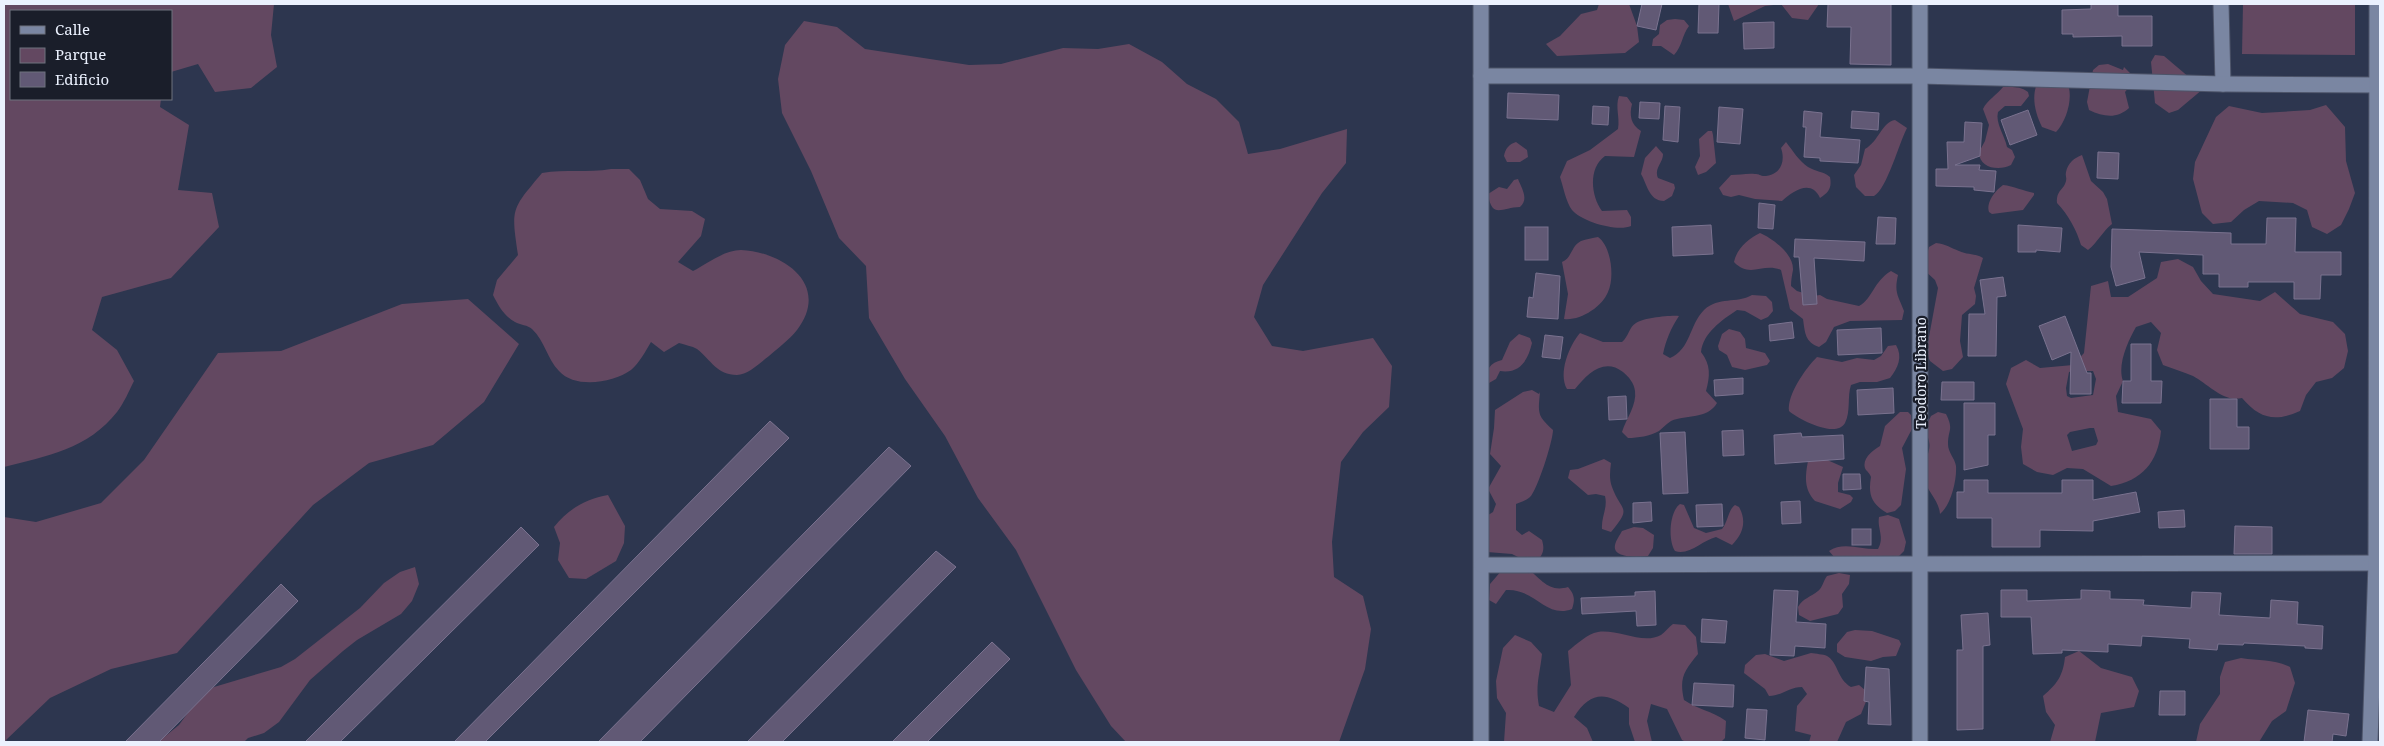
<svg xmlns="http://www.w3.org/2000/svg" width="2384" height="746" viewBox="0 0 2384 746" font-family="'Noto Serif',serif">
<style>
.green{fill:#634861;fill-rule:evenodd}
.building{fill:#615975;stroke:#7a728f}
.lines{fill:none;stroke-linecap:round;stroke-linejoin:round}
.minor-casing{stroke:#4d5469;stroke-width:17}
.secondary-casing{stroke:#4d5469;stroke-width:17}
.minor{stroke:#7a86a2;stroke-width:15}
.secondary{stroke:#7a86a2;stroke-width:15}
.labels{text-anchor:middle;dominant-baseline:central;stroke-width:4.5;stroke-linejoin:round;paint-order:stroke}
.street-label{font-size:14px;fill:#ebf1fe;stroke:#1a1e2a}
</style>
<rect width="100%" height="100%" fill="#2d364f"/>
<g class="green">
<path d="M4,4h270l-3,31 6,32 -26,21 -36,4 -17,-28 -27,8v-61h-160v88h150l-1,8 29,18 -11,65 34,3 7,34 -48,51 -69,19 -10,33 25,20 17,31c-5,10 -10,22 -17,31 -29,37 -70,44 -113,55z"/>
<polygon points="1599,4 1629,4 1637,26 1639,42 1625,53 1557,56 1546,44 1560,36 1581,14 1597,10"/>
<polygon points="1728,4 1819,4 1808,20 1792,18 1781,4 1765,6 1734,21"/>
<polygon points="2243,4 2355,4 2355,55 2242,54"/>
<path d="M1675,19l9,1 5,6c-7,9 -7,21 -15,29l-13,-9h-9l1,-7 6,-5 1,-9 7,-5z"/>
<polygon points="804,21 837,27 865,49 969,65 1001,64 1063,48 1098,49 1129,44 1162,62 1187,84 1216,99 1239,122 1248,154 1280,149 1347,129 1346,163 1322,193 1263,285 1254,317 1272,346 1303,351 1373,338 1392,366 1389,407 1363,432 1341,462 1332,542 1334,577 1363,596 1371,629 1365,669 1339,742 1126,742 1111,726 1076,670 1016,550 978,498 945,436 905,379 869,318 866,266 839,238 811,171 782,113 778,79 785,45"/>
<polygon points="2155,55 2164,56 2203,89 2178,110 2169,113 2155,103 2151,62"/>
<path d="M2108,64l15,6 1,-3 12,12 -11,13 4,16c-12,11 -25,9 -40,2l-2,-8 6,-32 6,-5z"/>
<path d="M2046,72c34,-2 26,43 10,60l-14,-5c-9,-18 -13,-41 4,-55z"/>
<path d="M2003,87c10,0 17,-1 25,5l1,4 -8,10h-16l-7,6c-3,11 7,24 9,35l5,3 3,7 -4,8c-11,6 -32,4 -32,-13l6,-11 4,-16 -6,-16c4,-9 14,-14 20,-22z"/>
<path d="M1619,96l8,1 5,7c-3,11 -1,21 9,27l-7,26 -29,-1c-17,12 -14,40 -3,55l25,-1 4,7v9c-13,6 -49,-4 -59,-16 -6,-8 -9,-24 -12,-33l7,-16 23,-11 28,-21c2,-12 -3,-22 1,-33z"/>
<polygon points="2326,105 2345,127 2346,161 2355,193 2349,209 2341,225 2327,234 2312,227 2307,210 2293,203 2259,201 2244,210 2231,222 2213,224 2202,213 2193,179 2195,162 2216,117 2229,106 2262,113 2310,110"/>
<path d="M1895,120l12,8c-8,15 -20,61 -33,68h-9l-9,-9 -2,-12 7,-10 4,-16c14,-8 17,-27 30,-29z"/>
<polygon points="1708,131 1712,131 1713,135 1716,163 1706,172 1698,175 1695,167 1700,156 1699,139"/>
<path d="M1516,142l11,8 1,7 -8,5h-13l-3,-6c1,-7 5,-12 12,-14z"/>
<path d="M1786,142c7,9 13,19 22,25 8,5 15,4 22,10 2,11 -1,15 -10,21 -9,-20 -28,-6 -38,3l-27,-2 -16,-4 -8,2 -8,-2 -4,-7 12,-13c8,0 17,-2 24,-1 4,0 4,1 8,2 17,0 23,-14 18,-28z"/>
<path d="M1656,146l7,8c0,9 -9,14 -5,24l16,6 1,4 -3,8 -8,5c-15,0 -17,-17 -23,-27l4,-16z"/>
<path d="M2082,155l9,26 12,11 4,7 5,25c-10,8 -14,18 -24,26l-7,-5c-4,-14 -13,-31 -24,-42 -1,-13 7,-13 9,-22 1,-3 -1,-6 0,-9 2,-9 8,-14 16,-17z"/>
<path d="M611,169h18l11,11 8,19 12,10 32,2 13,8 -4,17 -23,26 15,9c14,-7 31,-21 48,-21 43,2 90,35 56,80 -8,10 -19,18 -28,26 -8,6 -21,19 -32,19 -20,0 -26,-15 -40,-26 -5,-3 -12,-4 -18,-6l-15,9 -13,-10c-6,10 -11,20 -20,28 -18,13 -56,19 -72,1 -12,-12 -14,-30 -27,-42 -4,-4 -12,-4 -17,-7 -11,-6 -17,-17 -22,-27l4,-15 21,-25c-7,-47 -7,-45 24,-82 23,-4 46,0 69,-4z"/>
<path d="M1518,179c4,10 11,20 2,28 -18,0 -28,13 -32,-13l11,-7 8,2 7,-9z"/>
<path d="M2003,185c11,1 20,6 31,8v2l-11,15 -31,4 -3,-2c-3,-10 6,-21 14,-27z"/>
<path d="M1760,233c12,5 34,21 33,37 -1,5 -2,10 -2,16l6,5 16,5 7,-1 7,4 32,7c14,-8 14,-24 32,-35l7,4c-4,18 0,20 6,36l-2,9 -52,1 -16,6 -8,15 -7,5c-14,-5 -14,-14 -16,-28l-13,-10 -9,-39c-18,-8 -31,9 -47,-8 3,-14 14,-23 26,-29z"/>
<path d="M1598,237c13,9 17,40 10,55 -6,15 -28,29 -44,27l4,-25 -6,-32c10,-4 9,-16 19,-21 5,-2 12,-3 17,-4z"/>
<path d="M1936,243c10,1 15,5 23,8 8,4 16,2 24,7l-9,30 2,8 -1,8 -13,11 -2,26 3,16 -11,12 -9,2 -13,-10 -4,-8 12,-65 -3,-8 -12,-11 6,-22z"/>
<path d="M2178,259l15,8 8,14 12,13 47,7 15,-9 25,22 33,8 12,12 3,17 -4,17 -12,10 -16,4 -10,13 -6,16c-25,11 -40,8 -58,-13 -18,5 -34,-14 -49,-22 -9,-4 -20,-7 -30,-11l-6,-15 4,-17 -10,-11 -15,5c-8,14 -19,38 -13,54l-7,15 2,16 33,7 10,12c-3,31 -19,50 -50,55l-28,-17 -16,-1 -14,7 -16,-3 -14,-8 -2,-17 2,-18 -17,-45 5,-16 15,-8 14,8 33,-3 11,-12 7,-67 17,-5 3,16h17l29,-19 4,-16zM2073,371h20l3,8 -3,16 -22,3 -4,-2 -1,-8 3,-16zM2090,428h4l4,13 -2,4 -24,6 -5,-16 3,-3z"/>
<path d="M1752,295l14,1 6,6 1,9 -5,6 -7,3 -16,-9 -8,-1c-15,10 -34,23 -36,42 10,13 9,24 5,39l11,12c-10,17 -30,11 -46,18 -5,3 -8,7 -12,10 -9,5 -21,7 -31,7l-6,-6c4,-13 15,-27 13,-41 -1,-8 -6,-14 -12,-19 -19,-15 -36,2 -48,17h-8c-9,-16 2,-43 13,-56l23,9h19c7,-6 7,-15 14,-19 7,-5 34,-8 43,-7 -8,12 -13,24 -16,38l7,4c21,-9 19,-33 34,-48 15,-14 32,-6 48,-15z"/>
<polygon points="468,299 519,344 484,402 433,445 369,463 313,505 177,653 111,669 50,698 6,740 7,742 4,742 4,517 36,522 101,503 144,460 218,353 281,351 402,304"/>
<polygon points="1729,329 1740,332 1745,339 1746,348 1765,353 1770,361 1767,365 1745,370 1732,367 1727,355 1719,350 1718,346 1722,334"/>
<path d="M1519,334l11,4 2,5c-4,17 -12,31 -32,28l-4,8 -7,4 -3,-2c0,-12 4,-18 16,-21l8,-18z"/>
<path d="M1896,345c7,12 2,23 -6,33l-13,4h-17l-9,3c-4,12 0,26 -6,38 -9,16 -47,-4 -56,-12 -2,-16 16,-42 28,-54l25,5 15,-4 17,2 7,-4 7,-10z"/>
<path d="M1532,390l7,4 1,-2c-2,22 -3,23 13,38 0,11 -16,61 -23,67 -3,3 -9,5 -14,7v26l6,5 7,-4 13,9c3,10 1,15 -6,22h-8l-16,-8 -25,-2 -2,-35 8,-5 3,-8 -8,-15 13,-23 -11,-12 4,-26 1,-18 28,-18z"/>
<path d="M1900,412h8l3,3 1,14 -10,19 4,21 -5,36 -6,6 -8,2c-16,-9 -19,-19 -16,-36 -1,-3 -3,-5 -5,-7 -6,-10 7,-20 14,-24l5,-20z"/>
<path d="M1938,412l8,2c8,16 2,15 2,30 0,9 7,14 8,22 1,14 -5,39 -16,48 -1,-14 -13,-22 -16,-36 -4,-19 14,-27 0,-48l7,-14z"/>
<path d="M1604,459l7,4c-1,8 -2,16 1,24 9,25 21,19 -1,45l-9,-3c-1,-12 6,-21 3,-33l-9,-2 -8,1 -20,-17 2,-8 8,-1z"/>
<path d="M1825,459l18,8 -5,16v9l12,3 3,3 -2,4 -11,7 -25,-8c-11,-12 -10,-24 -7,-40z"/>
<path d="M608,495l17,31 -1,17 -8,18 -30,18 -17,-1 -11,-18 2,-17 -6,-16c14,-18 32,-28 54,-32z"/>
<path d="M1680,504l4,1 10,23 12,5 16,-4c6,-7 6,-19 13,-24l4,2c8,14 4,27 -7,38l-16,-8c-13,3 -27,19 -41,14 -7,-10 -6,-39 5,-47z"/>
<path d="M1888,515l11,4 7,23 -2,9 -9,9 -60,-2 -6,-7c14,-10 33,-1 49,-2 7,-12 -1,-20 1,-32z"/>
<path d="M1634,527l9,1 11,7 -1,13 -5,8c-8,1 -36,3 -33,-11 1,-5 5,-10 7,-14z"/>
<polygon points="415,567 419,584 412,601 401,614 357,640 343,651 310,680 279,722 264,733 248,738 244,742 158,742 179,725 200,696 214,687 281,667 295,659 360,608 384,583 400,572"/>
<path d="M1527,568c14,11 22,25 41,19 7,8 7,13 4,22 -26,10 -37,-21 -66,-19l-10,14 -7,-4 1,-16 12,-14z"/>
<path d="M1839,573l11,2 -1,9 -7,10 1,13 -5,7 -28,7 -11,-6 -1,-8c5,-9 13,-10 20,-16 5,-4 5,-10 9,-15z"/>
<path d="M1673,624l12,1 11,12 2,17c-14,17 -19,24 -14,46 13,9 28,11 42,21l-1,17 -4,4h-35l-4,-2 -15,-31 -16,-5 -4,17 5,21h-17l-6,-18v-16c-24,-17 -39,-16 -55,9l13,11 6,14h-89l2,-29 -9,-15 -1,-17 7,-33 12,-13 16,7 11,12c-2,20 -7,31 -3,52l15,6 17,-27 -3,-34c9,-7 19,-17 30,-19 20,-3 45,13 63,3 4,-3 8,-8 12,-11z"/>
<polygon points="1855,630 1872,631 1899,640 1901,644 1896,656 1883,657 1871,661 1845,657 1837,652 1837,644 1847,632"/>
<path d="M2079,651l22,17 31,9 7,14 -5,16 -33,6 -6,29h-45l5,-17 -9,-13 -3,-16c14,-12 20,-20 22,-39z"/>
<path d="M1811,653c5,1 12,1 16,3 11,6 10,23 24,31l8,-2 6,5 2,9 -6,15 -15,8 -9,20h-28l2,-7 -16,-4 2,-25 10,-12 -5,-7c-13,0 -20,9 -33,9l-4,-7 -21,-16 1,-8 11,-10 9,-1 19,7z"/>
<path d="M2241,658c19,3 32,1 49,9l5,16 -9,28 -14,10 -13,21h-63l4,-18 20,-30v-17l5,-15z"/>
</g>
<g class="building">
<polygon points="1642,4 1662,4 1656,30 1637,26"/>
<polygon points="1699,4 1719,4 1718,33 1698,33"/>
<polygon points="1828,4 1891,4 1891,65 1850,64 1851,27 1827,27"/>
<polygon points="2091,4 2118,4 2118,16 2152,16 2152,46 2122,46 2122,36 2073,37 2073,34 2062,34 2062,10 2091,9"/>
<polygon points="1774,22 1774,48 1744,49 1743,23"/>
<polygon points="1508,93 1559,95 1558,120 1507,118"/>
<polygon points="1640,102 1660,103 1659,119 1639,118"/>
<polygon points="1593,106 1609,107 1608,125 1592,124"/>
<polygon points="1665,106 1680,107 1678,142 1663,140"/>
<polygon points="1719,107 1743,109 1740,144 1717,142"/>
<polygon points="2028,110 2037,135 2010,145 2001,120"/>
<polygon points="1804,111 1822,113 1820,137 1860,140 1858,163 1820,161 1820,158 1804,157 1806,127 1803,127"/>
<polygon points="1852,111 1879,113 1878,130 1851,128"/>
<polygon points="1965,122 1982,123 1980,156 1955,165 1980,165 1979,170 1996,171 1994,192 1974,190 1974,187 1936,186 1936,169 1948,169 1947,142 1964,142"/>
<polygon points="2098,152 2119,153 2118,179 2097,178"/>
<polygon points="1759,203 1775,205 1773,229 1758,228"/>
<polygon points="1878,217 1896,218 1895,244 1876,244"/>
<polygon points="2267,218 2296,218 2295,252 2341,252 2341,275 2321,275 2320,299 2294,299 2294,282 2248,282 2248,287 2219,287 2219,274 2203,274 2203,255 2139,252 2145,278 2116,286 2111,267 2112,229 2231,233 2231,244 2266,244"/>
<polygon points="1711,225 1713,254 1673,256 1672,227"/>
<polygon points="2018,225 2062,228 2060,252 2036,250 2036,252 2018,252"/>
<rect x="1525" y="227" width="23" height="33"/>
<polygon points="1795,239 1865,242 1864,261 1814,258 1817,304 1803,305 1799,257 1794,257"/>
<polygon points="1536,273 1560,276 1558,319 1527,317 1529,297 1533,298"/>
<polygon points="2003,277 2006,296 1997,297 1996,356 1968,356 1969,314 1985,314 1980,280"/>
<polygon points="2065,316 2087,373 2091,373 2091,394 2070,394 2071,352 2052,360 2039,326"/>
<polygon points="1792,322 1794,338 1770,341 1769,325"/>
<polygon points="1881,328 1882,353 1838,355 1837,330"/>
<polygon points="1545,335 1563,337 1560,359 1542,357"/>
<polygon points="2131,344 2151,344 2151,381 2162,381 2161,403 2122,403 2123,381 2131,381"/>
<polygon points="1743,378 1743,394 1715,396 1714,380"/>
<polygon points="1942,382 1974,382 1974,400 1941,400"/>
<polygon points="1893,388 1894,413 1858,415 1857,390"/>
<polygon points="1626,396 1627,419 1609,420 1608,397"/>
<polygon points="2210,399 2237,399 2237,427 2249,427 2249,449 2210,449"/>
<polygon points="1964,403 1995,403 1995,435 1988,435 1988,465 1964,470"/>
<polygon points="770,421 789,438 485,742 454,742"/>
<polygon points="1743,430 1744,455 1723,456 1722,431"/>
<polygon points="1685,432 1688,493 1663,494 1660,433"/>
<polygon points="1801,433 1802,437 1843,435 1844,459 1775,464 1774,435"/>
<polygon points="889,447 911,466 640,742 598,742"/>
<polygon points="1843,474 1860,474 1861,489 1843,490"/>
<polygon points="1964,480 1988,480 1988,493 2062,493 2062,480 2093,480 2093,500 2136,492 2140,512 2093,521 2093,531 2040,530 2040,547 1992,547 1992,518 1957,518 1957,492 1964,492"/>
<polygon points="1800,501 1801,523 1782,524 1781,502"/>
<polygon points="1651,502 1652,521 1633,523 1633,503"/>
<polygon points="1722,504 1723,526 1697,527 1696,505"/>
<polygon points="2184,510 2185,527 2159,528 2158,512"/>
<polygon points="2235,526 2272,527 2272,554 2234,554"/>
<polygon points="521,527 539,545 340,742 305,742"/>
<rect x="1852" y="529" width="19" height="16"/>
<polygon points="936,551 956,567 782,742 747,742"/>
<polygon points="281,584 298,601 159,742 125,742"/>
<polygon points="1774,590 1798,591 1796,622 1826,624 1825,648 1795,646 1794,656 1770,655"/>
<polygon points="2001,590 2027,590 2027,601 2081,599 2081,590 2110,591 2110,599 2144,600 2143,605 2191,608 2192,592 2221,593 2219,615 2270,618 2271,600 2298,602 2297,624 2323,626 2322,649 2305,648 2305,646 2244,643 2243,645 2218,644 2217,650 2189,648 2190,639 2142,636 2141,646 2108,644 2108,652 2062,650 2062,653 2033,654 2031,617 2001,617"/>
<polygon points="1655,591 1656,625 1637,626 1636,611 1582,614 1581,598 1635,596 1635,592"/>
<polygon points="1988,613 1990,645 1983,646 1983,729 1957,730 1957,650 1963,650 1961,615"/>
<polygon points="1702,619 1727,621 1725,643 1701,642"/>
<polygon points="992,642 1010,659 927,742 892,742"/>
<polygon points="1866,667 1889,669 1891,725 1868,724 1869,702 1864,701"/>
<polygon points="1694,683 1734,685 1733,707 1692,705"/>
<polygon points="2160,691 2185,691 2185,715 2159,715"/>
<polygon points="1747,709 1767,710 1765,740 1745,738"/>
<polygon points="2308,710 2349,714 2346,736 2333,734 2332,742 2304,742"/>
</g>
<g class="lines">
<g class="minor-casing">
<g id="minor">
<polyline points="1481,4 1481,742"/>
<polyline points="2221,4 2223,84"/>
<polyline points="1481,76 1920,76 2223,84 2380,85"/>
<polyline points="1482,565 2380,563"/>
<polyline points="2370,742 2376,563 2377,4"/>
</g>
</g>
<g class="secondary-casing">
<polyline id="secondary" points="1920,4 1920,742"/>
</g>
<use href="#minor" class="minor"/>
<use href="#secondary" class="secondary"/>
</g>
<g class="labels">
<g class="street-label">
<text transform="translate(1920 373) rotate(-90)">Teodoro Librano</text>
</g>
</g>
<rect width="2384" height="746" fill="none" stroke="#ebf1fe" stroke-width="10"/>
<rect x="10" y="10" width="162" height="90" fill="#1a1e2a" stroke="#6e727f"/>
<rect x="20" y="26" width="25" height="8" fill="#7a86a2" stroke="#6e727f"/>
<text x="55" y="35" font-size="15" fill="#ebf1fe">Calle</text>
<rect x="20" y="48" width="25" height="15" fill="#634861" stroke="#6e727f"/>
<text x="55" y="60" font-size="15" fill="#ebf1fe">Parque</text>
<rect x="20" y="72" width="25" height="15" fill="#615975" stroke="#6e727f"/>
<text x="55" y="85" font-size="15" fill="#ebf1fe">Edificio</text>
</svg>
